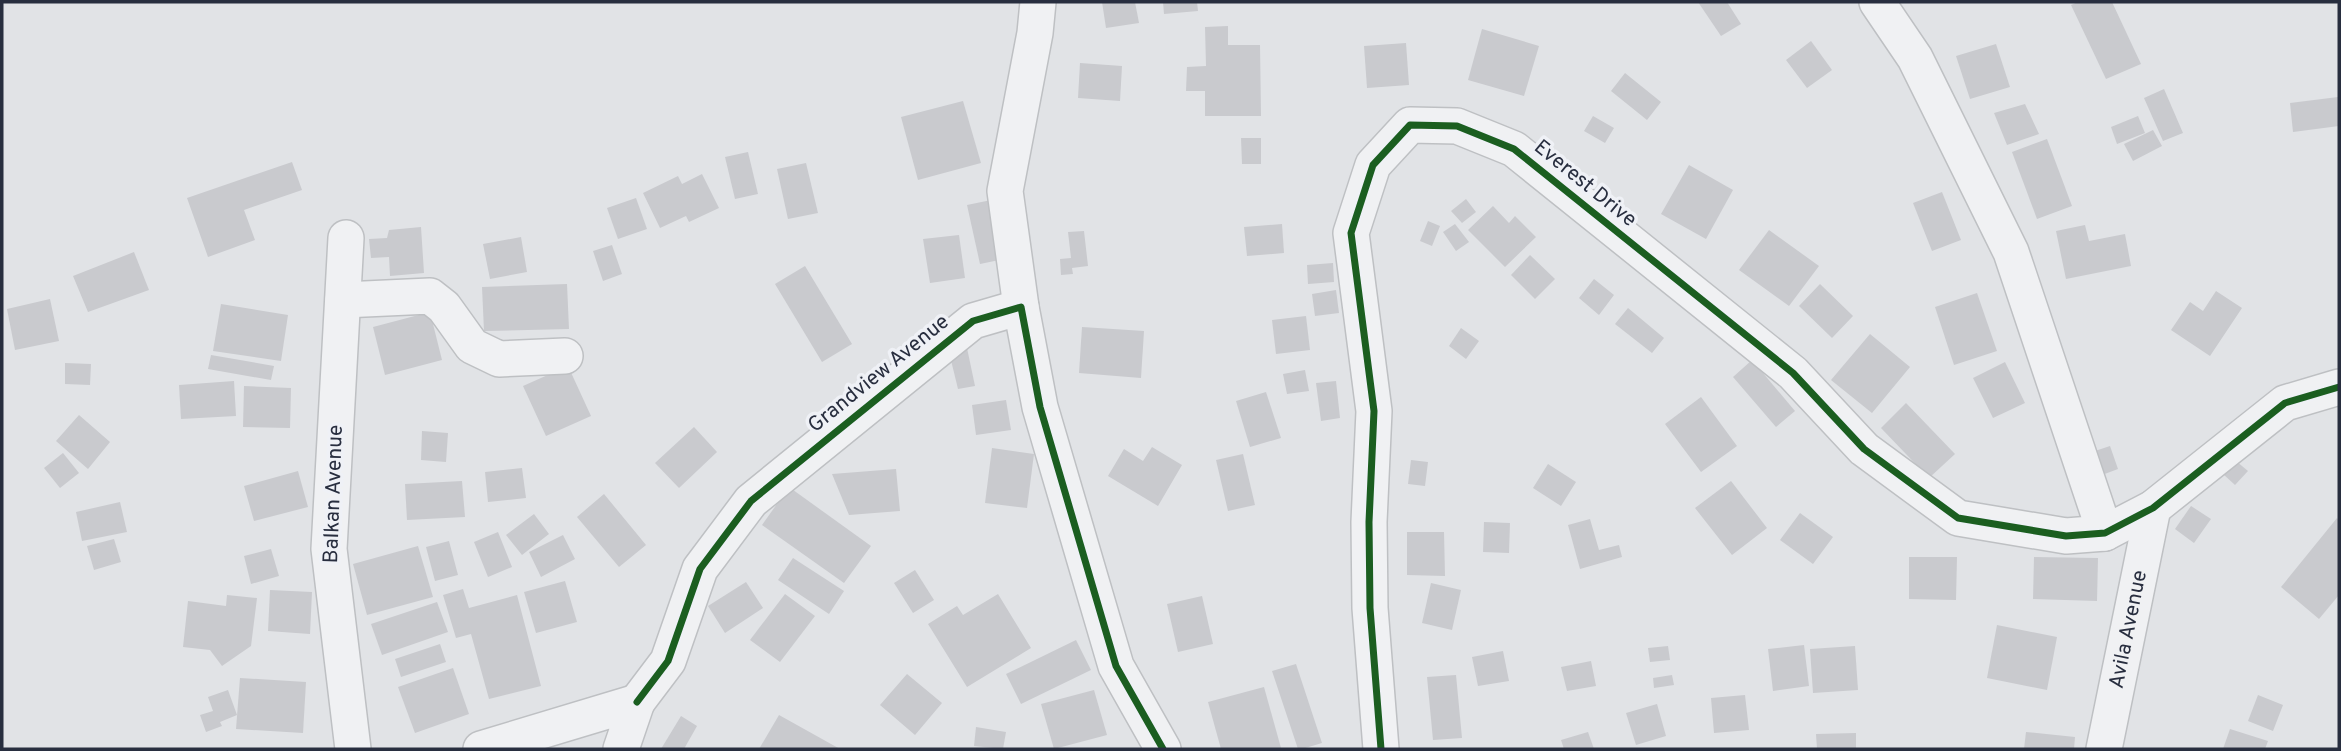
<svg xmlns="http://www.w3.org/2000/svg" width="2341" height="751" viewBox="0 0 2341 751" font-family="Overpass,sans-serif">
<style>
.building{fill:#c9cace}
.lines{fill:none;stroke-linecap:round;stroke-linejoin:round}
.street-casing{stroke:#bec0c3;stroke-width:38}
.street{stroke:#f0f1f3;stroke-width:35}
.cycleway-casing{stroke:#eff1f6;stroke-width:11}
.cycleway{stroke:#1b5e20;stroke-width:7}
.labels{text-anchor:middle;dominant-baseline:central;stroke-width:7;stroke-linejoin:round;paint-order:stroke}
.street-label{font-size:21px;fill:#282e3f;stroke:#eff1f6}
</style>
<rect width="100%" height="100%" fill="#e1e3e6"/>
<g class="building">
<polygon points="1102,2 1135,2 1139,23 1106,28"/>
<polygon points="1163,2 1197,2 1198,11 1164,14"/>
<polygon points="1698,2 1727,2 1741,24 1721,36"/>
<polygon points="2078,2 2112,2 2141,64 2106,79 2071,5"/>
<polygon points="1228,26 1228,45 1260,45 1261,116 1205,116 1205,91 1186,91 1187,67 1206,66 1205,27"/>
<polygon points="1482,29 1539,46 1524,96 1468,80"/>
<polygon points="1811,41 1832,70 1807,88 1786,60"/>
<polygon points="1406,43 1409,85 1367,88 1364,46"/>
<polygon points="1996,44 2010,87 1970,99 1956,56"/>
<polygon points="1080,63 1122,66 1120,101 1078,98"/>
<polygon points="1625,73 1661,102 1647,120 1611,91"/>
<polygon points="2164,89 2183,133 2163,141 2144,98"/>
<polygon points="2338,97 2339,126 2293,132 2290,103"/>
<polygon points="963,101 981,163 918,180 901,117"/>
<polygon points="2025,104 2039,134 2007,145 1994,113"/>
<polygon points="1593,116 1614,128 1605,143 1584,131"/>
<polygon points="2138,116 2145,133 2117,144 2111,127"/>
<polygon points="2153,130 2162,146 2133,161 2124,144"/>
<polygon points="1241,138 1261,138 1261,164 1242,164"/>
<polygon points="2047,139 2072,206 2037,219 2012,152"/>
<polygon points="748,152 758,194 735,199 725,157"/>
<polygon points="292,162 302,190 244,210 255,240 208,257 187,198"/>
<polygon points="806,163 818,213 788,219 777,169"/>
<polygon points="1689,165 1733,190 1706,239 1661,214"/>
<polygon points="702,174 719,208 689,222 686,216 660,228 643,193 678,176 682,184"/>
<polygon points="1942,192 1961,240 1932,251 1913,203"/>
<polygon points="636,198 647,229 618,239 607,208"/>
<polygon points="996,199 1009,258 980,264 967,205"/>
<polygon points="1466,199 1476,212 1462,223 1451,211"/>
<polygon points="1493,206 1509,223 1515,216 1536,237 1505,267 1468,230"/>
<polygon points="1428,221 1440,226 1432,246 1420,241"/>
<polygon points="1282,224 1284,253 1247,256 1244,227"/>
<polygon points="1455,224 1469,242 1456,251 1443,232"/>
<polygon points="2085,225 2089,241 2125,234 2131,266 2066,279 2056,231"/>
<polygon points="421,227 424,273 390,276 389,257 371,258 369,239 387,238 389,230"/>
<polygon points="1769,230 1819,266 1789,306 1739,270"/>
<polygon points="1084,231 1088,266 1072,268 1073,274 1061,275 1060,259 1071,258 1068,232"/>
<polygon points="959,235 965,278 930,283 923,239"/>
<polygon points="521,237 527,272 490,279 483,244"/>
<polygon points="612,245 622,274 603,281 593,251"/>
<polygon points="134,252 149,290 88,312 73,276"/>
<polygon points="1530,255 1555,279 1535,299 1511,275"/>
<polygon points="1333,263 1334,282 1308,284 1307,265"/>
<polygon points="805,266 852,344 822,362 775,284"/>
<polygon points="1594,279 1614,295 1599,315 1579,298"/>
<polygon points="567,284 569,329 484,331 482,287"/>
<polygon points="1820,284 1853,316 1832,338 1799,306"/>
<polygon points="1336,290 1339,313 1315,316 1312,294"/>
<polygon points="2216,291 2242,308 2210,356 2171,330 2190,302 2203,311"/>
<polygon points="1977,293 1997,351 1954,365 1935,307"/>
<polygon points="50,299 59,341 15,350 7,309"/>
<polygon points="221,304 288,315 281,361 213,351"/>
<polygon points="1628,308 1664,338 1652,353 1615,324"/>
<polygon points="430,312 442,360 385,375 373,327"/>
<polygon points="1306,316 1310,350 1276,354 1272,320"/>
<polygon points="1082,327 1144,331 1141,378 1079,373"/>
<polygon points="1461,328 1479,341 1466,359 1449,346"/>
<polygon points="1870,334 1910,367 1872,413 1831,380"/>
<polygon points="967,348 975,386 958,389 949,352"/>
<polygon points="211,355 274,366 271,380 208,369"/>
<polygon points="1752,360 1795,411 1776,427 1733,377"/>
<polygon points="2005,362 2025,403 1993,418 1973,378"/>
<polygon points="65,363 91,364 90,385 65,384"/>
<polygon points="568,366 591,416 546,436 523,386"/>
<polygon points="1305,370 1309,391 1287,394 1283,374"/>
<polygon points="234,381 236,416 181,419 179,385"/>
<polygon points="1336,381 1340,418 1321,421 1316,383"/>
<polygon points="244,386 291,388 290,428 243,427"/>
<polygon points="1266,392 1281,438 1250,447 1236,401"/>
<polygon points="1701,397 1737,446 1701,472 1665,424"/>
<polygon points="1006,400 1011,430 976,435 972,405"/>
<polygon points="1906,403 1955,454 1929,478 1881,428"/>
<polygon points="79,415 110,442 88,469 56,441"/>
<polygon points="694,427 717,452 679,488 655,463"/>
<polygon points="422,431 448,433 446,462 421,460"/>
<polygon points="2110,446 2118,469 2102,475 2095,451"/>
<polygon points="1152,447 1182,465 1158,506 1108,476 1124,449 1143,461"/>
<polygon points="992,448 1034,454 1027,508 985,503"/>
<polygon points="63,453 79,473 60,488 44,468"/>
<polygon points="1243,454 1255,505 1228,511 1216,460"/>
<polygon points="1411,460 1428,462 1425,486 1408,484"/>
<polygon points="2236,461 2248,471 2235,485 2223,474"/>
<polygon points="1548,464 1576,482 1561,506 1533,488"/>
<polygon points="522,468 526,498 488,502 485,472"/>
<polygon points="896,469 900,511 849,515 832,474"/>
<polygon points="298,471 308,507 254,521 244,486"/>
<polygon points="462,481 465,517 407,520 405,484"/>
<polygon points="1731,481 1767,528 1732,555 1695,508"/>
<polygon points="789,487 871,546 844,583 762,525"/>
<polygon points="604,494 646,545 619,567 577,517"/>
<polygon points="120,502 127,532 82,541 76,512"/>
<polygon points="2191,506 2211,519 2194,543 2175,529"/>
<polygon points="1800,513 1833,537 1813,564 1780,540"/>
<polygon points="534,514 549,534 522,555 506,535"/>
<polygon points="2337,518 2339,521 2339,595 2319,619 2281,587"/>
<polygon points="1590,519 1599,550 1619,545 1622,557 1580,569 1568,525"/>
<polygon points="1484,522 1510,523 1509,553 1483,552"/>
<polygon points="498,532 512,567 488,577 474,542"/>
<polygon points="1407,532 1444,532 1445,576 1407,575"/>
<polygon points="563,535 575,559 541,577 529,552"/>
<polygon points="114,539 121,562 94,570 87,546"/>
<polygon points="449,541 458,575 435,581 426,547"/>
<polygon points="418,546 433,597 367,615 353,564"/>
<polygon points="271,549 279,576 251,584 244,556"/>
<polygon points="1909,557 1957,557 1956,600 1909,599"/>
<polygon points="2034,557 2098,558 2097,601 2033,599"/>
<polygon points="793,558 844,591 829,614 778,580"/>
<polygon points="915,570 934,600 913,613 894,583"/>
<polygon points="565,581 577,622 536,633 524,592"/>
<polygon points="746,582 763,608 725,633 708,606"/>
<polygon points="1431,583 1461,590 1452,630 1422,623"/>
<polygon points="463,589 469,608 517,595 541,686 489,699 471,634 456,638 443,595"/>
<polygon points="270,590 312,592 310,634 268,631"/>
<polygon points="785,594 815,616 780,662 750,640"/>
<polygon points="998,594 1031,648 967,687 928,624 957,606 963,615"/>
<polygon points="227,595 257,598 251,646 222,666 210,650 183,647 188,601 226,606"/>
<polygon points="1202,596 1213,644 1178,652 1167,604"/>
<polygon points="437,602 448,632 382,655 371,624"/>
<polygon points="1997,625 2057,637 2047,690 1987,678"/>
<polygon points="1076,640 1091,670 1021,704 1006,674"/>
<polygon points="440,644 446,662 401,677 395,659"/>
<polygon points="1804,645 1809,686 1773,691 1768,649"/>
<polygon points="1668,646 1670,660 1650,662 1648,648"/>
<polygon points="1855,646 1858,690 1813,693 1810,649"/>
<polygon points="1503,651 1509,681 1478,686 1472,657"/>
<polygon points="1591,661 1596,686 1567,691 1561,667"/>
<polygon points="1296,664 1322,743 1302,749 1298,749 1272,671"/>
<polygon points="453,668 469,714 415,733 398,687"/>
<polygon points="907,674 942,703 915,735 880,705"/>
<polygon points="1456,675 1462,738 1433,740 1427,677"/>
<polygon points="1672,675 1674,685 1654,688 1653,678"/>
<polygon points="240,678 306,682 303,733 236,729"/>
<polygon points="1264,687 1281,748 1221,749 1208,702"/>
<polygon points="228,690 237,715 220,722 222,726 206,732 200,715 213,711 208,697"/>
<polygon points="1094,690 1107,735 1054,749 1041,704"/>
<polygon points="1745,695 1749,730 1714,733 1711,698"/>
<polygon points="2258,695 2283,705 2273,731 2248,721"/>
<polygon points="1657,704 1666,736 1636,745 1626,713"/>
<polygon points="779,715 840,749 759,749"/>
<polygon points="681,716 697,726 684,749 661,749"/>
<polygon points="976,727 1006,732 1003,749 974,746"/>
<polygon points="2230,729 2268,741 2265,749 2223,749"/>
<polygon points="1588,732 1594,749 1564,749 1561,740"/>
<polygon points="2026,732 2075,737 2074,749 2024,749"/>
<polygon points="1856,733 1856,749 1817,749 1816,734"/>
</g>
<g class="lines">
<g class="street-casing">
<g id="street">
<polyline points="1877,2 1915,58 2011,252 2105,533"/>
<polyline points="346,238 329,549 353,749"/>
<polyline points="343,300 430,296 444,307 472,346 499,359 565,356"/>
<polyline points="1021,307 1005,191 1035,33 1038,2"/>
<polyline points="637,702 668,661 700,569 751,501 973,321 1021,307 1040,407 1116,666 1163,749"/>
<polyline points="481,749 637,702 621,749"/>
<polyline points="1381,749 1370,608 1369,522 1374,411 1351,233 1373,165 1410,125 1457,126 1514,149 1793,373 1864,449 1958,518 2066,536 2105,533 2153,508 2285,403 2339,387"/>
<path id="s1" d="M2104,749l49,-241"/>
</g>
</g>
<use href="#street" class="street"/>
<g class="cycleway-casing">
<g id="cycleway">
<polyline points="637,702 668,661 700,569 751,501 973,321 1021,307 1040,407 1116,666 1163,749"/>
<polyline points="1381,749 1370,608 1369,522 1374,411 1351,233 1373,165 1410,125 1457,126 1514,149 1793,373 1864,449 1958,518 2066,536 2105,533 2153,508 2285,403 2339,387"/>
</g>
</g>
<use href="#cycleway" class="cycleway"/>
</g>
<g class="labels">
<g class="street-label">
<text transform="translate(1585 184) rotate(39)">Everest Drive</text>
<text transform="translate(879 374) rotate(-39)">Grandview Avenue</text>
<text transform="translate(334 494) rotate(-88)">Balkan Avenue</text>
<text stroke="none"><textPath href="#s1" startOffset="122">Avila Avenue</textPath></text>
</g>
</g>
<rect width="2341" height="751" fill="none" stroke="#282e3f" stroke-width="7"/>
</svg>
